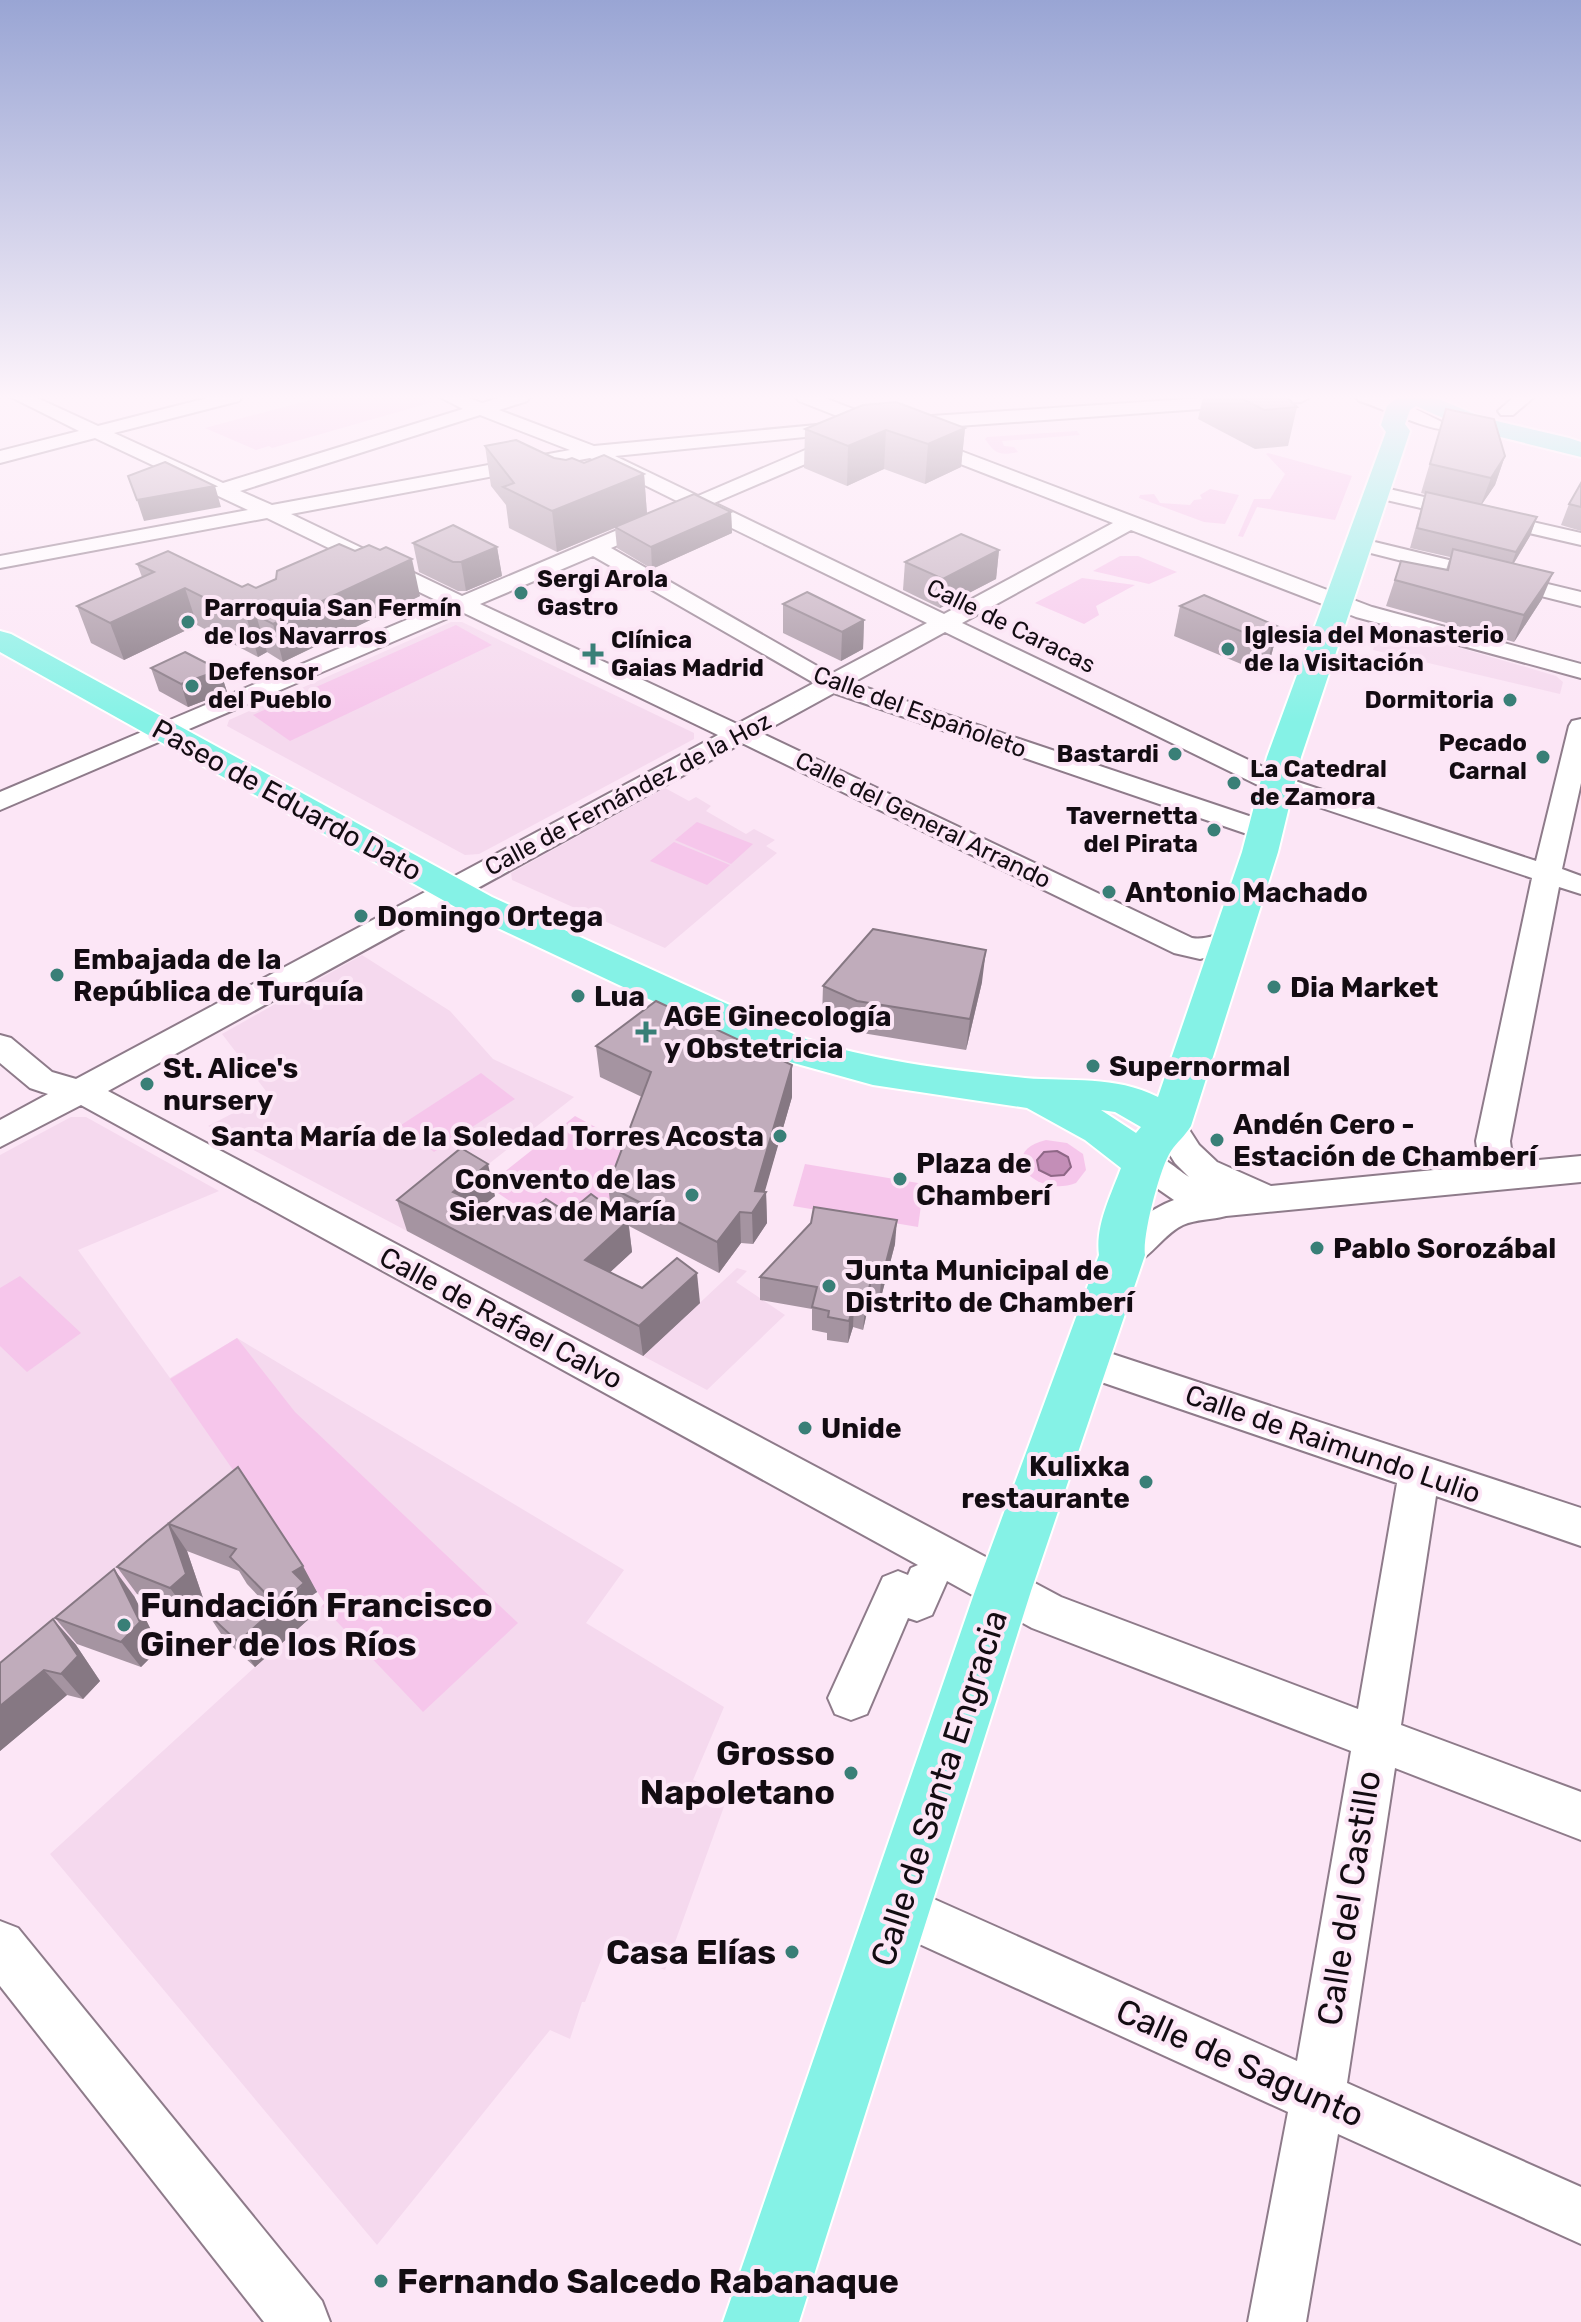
<svg xmlns="http://www.w3.org/2000/svg" width="1581" height="2322" viewBox="0 0 1581 2322" font-family="Rubik,sans-serif">
<style>
.built{fill:#f5d9ee}
.green{fill:#f6c6eb}
.water{fill:#c38eb7;stroke:#8e6786;stroke-width:2}
.lines{fill:none;stroke-linecap:round;stroke-linejoin:round}
.minor-casing{stroke:#8e7b8a;stroke-width:4}
.major-casing{stroke:#fff;stroke-width:4}
.minor{fill:#fff;fill-rule:evenodd}
.major{fill:#85f2e6;fill-rule:evenodd}
.wall{fill:#a594a1}
.shaded-wall{fill:#867883}
.building{fill:#c0acbb;stroke:#867883;stroke-width:2}
.poi-dot{fill:#397f77;stroke:#fce6f6;stroke-width:3}
.labels{text-anchor:middle;dominant-baseline:central;stroke-width:8;stroke-linejoin:round;paint-order:stroke}
.far-poi-label{font-size:24px;font-weight:bold;fill:#130c12;stroke:#fce6f6;text-anchor:start}
.far-street-label{font-size:24px;fill:#130c12;stroke:#fce6f6}
.street-label{font-size:28px;fill:#130c12;stroke:#fce6f6}
.poi-label{font-size:28px;font-weight:bold;fill:#130c12;stroke:#fce6f6;text-anchor:start}
.near-poi-label{font-size:34px;font-weight:bold;fill:#130c12;stroke:#fce6f6;text-anchor:start}
.near-street-label{font-size:34px;fill:#130c12;stroke:#fce6f6}
</style>
<rect width="100%" height="100%" fill="#fce6f6"/>
<g class="built">
<polygon points="451,622 462,622 694,733 694,739 479,854 465,855 227,726 229,720"/>
<polygon points="1389,627 1556,676 1563,682 1560,694 1373,650 1379,629"/>
<polygon points="665,788 689,801 696,797 711,806 706,811 746,834 754,829 775,840 766,846 777,853 665,948 512,880 511,873"/>
<polygon points="362,955 450,1011 493,1059 574,1097 421,1217 407,1231 208,1126 269,1095 222,1034"/>
<polygon points="71,1117 86,1117 219,1191 78,1250 170,1378 237,1338 624,1570 586,1623 724,1707 693,1780 742,1801 726,1801 665,1970 606,1947 585,2002 582,2002 570,2039 550,2030 377,2245 50,1854 325,1603 253,1496 0,1709 0,1155"/>
<polygon points="737,1268 747,1271 736,1282 785,1315 707,1390 643,1356"/>
</g>
<g class="green">
<polygon points="321,397 421,397 433,402 272,448 269,446 256,450 205,428"/>
<path d="M1077,431l3,4 -78,6 2,5 10,1 4,5c-18,4 -23,2 -33,-13l2,-2z"/>
<polygon points="1268,453 1352,476 1335,520 1257,507 1243,537 1238,536 1254,499 1270,499 1285,474 1266,454"/>
<polygon points="1210,489 1239,495 1225,524 1204,522 1139,498 1140,495 1154,494 1160,503 1190,505 1194,500 1202,499 1200,495"/>
<polygon points="1120,556 1138,556 1177,572 1149,584 1093,571"/>
<polygon points="1082,578 1135,585 1096,606 1099,615 1084,624 1035,603"/>
<polygon points="456,625 492,645 290,741 253,715"/>
<polygon points="697,822 753,844 731,864 675,840"/>
<polygon points="674,842 730,865 707,885 650,861"/>
<polygon points="481,1073 515,1099 434,1152 401,1125"/>
<polygon points="575,1116 612,1136 617,1147 629,1155 610,1206 569,1241 492,1189 503,1173"/>
<path d="M1046,1140l21,3 16,11 3,16 -10,13c-41,16 -81,-31 -30,-43z"/>
<polygon points="805,1164 924,1184 918,1227 793,1206"/>
<polygon points="20,1276 81,1333 27,1372 0,1346 0,1288"/>
<polygon points="237,1338 295,1412 518,1623 423,1712 322,1606 325,1603 170,1379"/>
</g>
<polygon class="water" points="1057,1151 1068,1157 1071,1167 1064,1175 1051,1176 1039,1170 1037,1160 1044,1152"/>
<g class="lines">
<g class="minor-casing">
<g id="minor">
<path d="M11,397h24l63,29 113,-29h31l-3,4 -125,32 109,50 240,-74 -23,-12h26l16,6 20,-6h28l-3,4 -28,9 95,36 254,-24 7,2 2,4 -2,4 -240,24 83,40 140,-60h14l2,4 -2,4 -138,59 230,111 169,-91 -199,-77 -3,-4 10,-6 451,171 209,57v14l-225,-61 -225,-87 -169,93 324,155 250,83 33,-135 3,-5 9,-2v64l-19,86 19,7v18l-22,-7 -49,254 1,8 17,12 53,-5v26l-355,34c-14,4 -30,3 -43,9 -27,13 -40,51 -74,40l-5,-10c11,-21 48,-47 70,-55l-42,-29 -5,-9 5,-9c23,-7 38,12 57,24l-14,-14 -23,-37 5,-9 12,-3 12,3 18,28 18,17 54,24 214,-21 -7,-10 -2,-14 56,-263 -264,-88 -323,-158 -93,51 424,142 4,6 -4,6h-20l-422,-144 -73,40 431,205c17,3 31,-8 48,-4l5,7 -5,7 -40,11 -26,-6 -432,-210 -634,348 953,506 297,112 39,-226 -325,-111 -6,-11 6,-11 13,-5 496,163v38l-145,-50 -35,229 180,67v48l-186,-72 -48,315 234,104v57l-243,-110 -32,188h-58l40,-210 -406,-185 -7,-18 7,-18 18,-7 397,177 54,-310 -319,-123 -85,-47 -15,34 -15,6 -9,-3 -41,96 -16,6 -16,-6 -7,-16 55,-121 15,-6 10,4 3,-7 7,-3 -837,-460 -81,42v-27l48,-26 -18,-6 -30,-25v-28l11,3 41,34 24,7 642,-344 -256,-123 -462,198v-18l444,-188 -177,-86 -267,50v-12l248,-46 -153,-72 -95,25v-12l79,-20zM480,415l90,35 -298,55 -32,-14zM590,458l91,45 -219,93 -171,-82zM697,511l230,112 -96,51 -220,-126zM593,556l221,127 -77,41 -257,-120z"/>
<polygon points="796,397 822,397 879,419 881,423 879,427 865,427 799,401"/>
<polygon points="1219,397 1310,397 1301,402 901,430 892,424 901,418"/>
<path d="M1356,397l37,1 55,27 -2,4c-15,3 -68,-23 -87,-28z"/>
<polygon points="1514,397 1534,397 1513,415 1501,415 1498,411"/>
<polygon points="1376,486 1581,533 1581,545 1369,496 1366,492"/>
<polygon points="1358,538 1581,592 1581,606 1351,548 1347,544"/>
<polygon points="0,1921 18,1928 322,2301 330,2322 264,2322 0,1986"/>
</g>
</g>
<g class="major-casing">
<path id="major" d="M1398,397h36l50,21 85,20 12,4v15l-113,-28 -52,-23 -6,4 -5,14 5,7 -109,326 -23,95 -87,274c-6,10 -14,16 -20,25 -11,16 -29,85 -26,104l-114,336 -232,731h-76l252,-731 124,-336c-4,-29 12,-60 22,-87l-36,-28 -58,-32 -154,-23 -101,-28 -306,-144 -466,-261v-21l11,3 481,263 308,140c72,24 150,33 225,41 46,4 89,-3 133,19l84,-245 25,-95 119,-325 -5,-7 6,-19zM1101,1110l14,2 26,15 -5,6z"/>
</g>
<use href="#minor" class="minor"/>
<use href="#major" class="major"/>
</g>
<g class="wall">
<polygon points="1203,397 1287,397 1297,407 1288,446 1255,449 1198,419"/>
<polygon points="1446,409 1505,456 1495,485 1482,504 1537,517 1530,536 1514,563 1542,599 1514,642 1386,606 1401,561 1446,570 1450,557 1410,548 1425,494 1421,493"/>
<polygon points="965,428 961,467 925,484 884,469 847,486 804,468 805,429"/>
<polygon points="485,446 644,474 647,514 731,512 732,533 652,569 617,548 615,528 557,552 509,528 506,505 491,486"/>
<polygon points="1581,483 1581,531 1561,525 1569,504"/>
<polygon points="413,543 497,547 502,576 466,591 458,591 419,572"/>
<polygon points="999,550 996,579 940,608 903,590 905,562"/>
<polygon points="137,564 242,587 420,596 283,662 267,652 258,657 197,625 124,660 91,643 77,606 142,577"/>
<polygon points="783,604 864,620 863,649 841,661 783,633"/>
<polygon points="1180,606 1279,627 1271,656 1265,674 1174,636"/>
<polygon points="151,668 220,670 227,692 188,707 159,691"/>
<polygon points="982,982 966,1050 856,1032 822,1017 823,986"/>
<polygon points="596,1046 792,1065 792,1097 764,1192 766,1192 767,1223 753,1244 741,1243 719,1273 629,1226 632,1252 610,1272 642,1288 700,1303 643,1356 407,1231 397,1200 495,1196 482,1206 517,1223 568,1213 611,1209 608,1186 642,1097 600,1077"/>
<polygon points="895,1244 879,1305 869,1303 863,1330 853,1327 848,1343 827,1340 827,1333 812,1330 812,1309 760,1300 760,1277"/>
<polygon points="238,1467 317,1592 311,1596 319,1610 255,1667 225,1640 208,1614 264,1602 247,1584 239,1571 187,1551 204,1601 189,1614 137,1594 117,1567"/>
<polygon points="134,1596 160,1648 141,1667 77,1644 55,1618"/>
<polygon points="53,1619 76,1645 100,1681 83,1699 67,1695 0,1751 0,1663"/>
</g>
<g class="shaded-wall">
<polygon points="965,428 961,467 925,484 928,444"/>
<polygon points="886,430 884,469 847,486 848,446"/>
<polygon points="1505,456 1495,485 1480,507 1491,478"/>
<polygon points="644,474 647,514 557,552 552,511"/>
<polygon points="215,486 221,507 144,521 137,500"/>
<polygon points="731,512 732,533 652,569 651,547"/>
<polygon points="1537,517 1530,536 1509,571 1516,552"/>
<polygon points="497,547 502,576 466,591 461,562"/>
<polygon points="999,550 996,579 940,608 943,579"/>
<polygon points="412,559 420,596 283,662 273,624"/>
<polygon points="1553,573 1542,599 1514,642 1524,615"/>
<polygon points="185,588 197,625 124,660 110,623"/>
<polygon points="256,615 267,652 258,657 247,619"/>
<polygon points="864,620 863,649 841,661 842,632"/>
<polygon points="1279,627 1271,656 1265,674 1272,644"/>
<polygon points="220,670 227,692 188,707 181,684"/>
<polygon points="986,950 982,982 966,1050 970,1019"/>
<polygon points="792,1065 792,1097 763,1198 766,1192 767,1223 753,1244 752,1213 755,1191"/>
<polygon points="488,1164 495,1196 462,1223 453,1192"/>
<polygon points="740,1212 741,1243 719,1273 717,1242"/>
<polygon points="897,1220 895,1244 879,1305 881,1282"/>
<polygon points="628,1221 632,1252 591,1290 585,1260"/>
<polygon points="697,1273 700,1303 643,1356 639,1326"/>
<polygon points="871,1280 869,1303 863,1330 865,1307"/>
<polygon points="854,1304 853,1327 848,1343 849,1321"/>
<polygon points="169,1524 187,1551 204,1601 189,1614 170,1588"/>
<polygon points="303,1566 317,1592 311,1596 319,1610 255,1667 238,1642 301,1587 293,1572"/>
<polygon points="114,1569 134,1596 160,1648 141,1667 121,1642"/>
<polygon points="53,1619 76,1645 100,1681 83,1699 61,1674"/>
<polygon points="44,1670 67,1695 0,1751 0,1706"/>
</g>
<g class="building">
<polygon points="1239,397 1287,397 1297,407 1264,410"/>
<polygon points="896,402 965,428 928,444 886,430 848,446 805,429 863,405"/>
<polygon points="1446,409 1494,419 1505,456 1491,478 1430,464"/>
<polygon points="516,440 554,458 566,460 572,458 584,463 604,455 644,474 552,511 503,487 514,483 485,446"/>
<polygon points="165,462 215,486 137,500 128,476"/>
<polygon points="1581,483 1581,507 1569,504"/>
<polygon points="1426,492 1537,517 1516,552 1417,528"/>
<polygon points="694,494 731,512 651,547 615,527"/>
<polygon points="453,525 497,547 461,562 453,562 413,543"/>
<polygon points="961,534 999,550 943,579 905,562"/>
<polygon points="339,544 355,551 369,545 380,550 386,547 412,559 273,624 256,615 247,619 185,588 110,623 77,606 154,572 137,564 168,551 242,587 248,584 256,588 276,579 277,571"/>
<polygon points="1453,549 1553,573 1524,615 1395,580 1401,561 1448,570"/>
<polygon points="807,592 864,620 842,632 783,604"/>
<polygon points="1204,595 1279,627 1272,644 1180,606"/>
<polygon points="185,652 220,670 181,684 151,668"/>
<polygon points="873,929 986,950 970,1019 857,1001 823,986"/>
<polygon points="656,1001 792,1065 755,1191 766,1192 752,1213 740,1212 717,1242 608,1186 651,1072 596,1046"/>
<polygon points="461,1148 488,1164 453,1192 517,1223 546,1199 568,1213 591,1194 628,1221 585,1260 642,1288 677,1258 697,1273 639,1326 397,1200"/>
<polygon points="814,1207 897,1220 881,1282 871,1280 865,1307 854,1304 849,1321 828,1317 829,1311 812,1307 817,1287 760,1277 811,1223"/>
<polygon points="238,1467 303,1566 293,1572 304,1583 238,1642 208,1614 223,1601 274,1602 230,1557 236,1549 169,1524 186,1574 170,1588 117,1567 147,1541"/>
<polygon points="114,1569 140,1622 121,1642 55,1618"/>
<polygon points="53,1619 78,1656 61,1674 44,1670 0,1706 0,1663"/>
</g>
<linearGradient id="sky" x2="0" y2="1"><stop stop-color="#99a5d4"/><stop offset="0.55" stop-color="#fef4fb"/><stop offset="1" stop-color="#fef4fb" stop-opacity="0"/></linearGradient>
<rect width="1581" height="722" fill="url(#sky)"/>
<g class="poi-dot">
<circle cx="521" cy="593" r="8"/>
<circle cx="188" cy="622" r="8"/>
<circle cx="1228" cy="649" r="8"/>
<path d="M589 642h8v8h8v8h-8v8h-8v-8h-8v-8h8z"/>
<circle cx="192" cy="686" r="8"/>
<circle cx="1510" cy="700" r="8"/>
<circle cx="1175" cy="754" r="8"/>
<circle cx="1543" cy="757" r="8"/>
<circle cx="1234" cy="783" r="8"/>
<circle cx="1214" cy="830" r="8"/>
<circle cx="1109" cy="892" r="8"/>
<circle cx="361" cy="916" r="8"/>
<circle cx="57" cy="975" r="8"/>
<circle cx="1274" cy="987" r="8"/>
<circle cx="578" cy="996" r="8"/>
<path d="M642 1020h8v8h8v8h-8v8h-8v-8h-8v-8h8z"/>
<circle cx="1093" cy="1066" r="8"/>
<circle cx="147" cy="1084" r="8"/>
<circle cx="780" cy="1136" r="8"/>
<circle cx="1217" cy="1140" r="8"/>
<circle cx="900" cy="1179" r="8"/>
<circle cx="692" cy="1195" r="8"/>
<circle cx="1317" cy="1248" r="8"/>
<circle cx="829" cy="1286" r="8"/>
<circle cx="805" cy="1428" r="8"/>
<circle cx="1146" cy="1482" r="8"/>
<circle cx="124" cy="1625" r="8"/>
<circle cx="851" cy="1773" r="8"/>
<circle cx="792" cy="1952" r="8"/>
<circle cx="381" cy="2281" r="8"/>
</g>
<g class="labels">
<g class="far-poi-label">
<text x="537" y="579">Sergi Arola<tspan x="537" dy="28">Gastro</tspan></text>
<text x="204" y="608">Parroquia San Fermín<tspan x="204" dy="28">de los Navarros</tspan></text>
<text x="1244" y="635">Iglesia del Monasterio<tspan x="1244" dy="28">de la Visitación</tspan></text>
<text x="611" y="640">Clínica<tspan x="611" dy="28">Gaias Madrid</tspan></text>
<text x="208" y="672">Defensor<tspan x="208" dy="28">del Pueblo</tspan></text>
<text x="1494" y="700" text-anchor="end">Dormitoria</text>
<text x="1527" y="743" text-anchor="end">Pecado<tspan x="1527" dy="28">Carnal</tspan></text>
<text x="1159" y="754" text-anchor="end">Bastardi</text>
<text x="1250" y="769">La Catedral<tspan x="1250" dy="28">de Zamora</tspan></text>
<text x="1198" y="816" text-anchor="end">Tavernetta<tspan x="1198" dy="28">del Pirata</tspan></text>
</g>
<g class="far-street-label">
<text transform="translate(1011 626) rotate(26)">Calle de Caracas</text>
<text transform="translate(920 712) rotate(20)">Calle del Españoleto</text>
<text transform="translate(628 794) rotate(-28)">Calle de Fernández de la Hoz</text>
<text transform="translate(923 820) rotate(26)">Calle del General Arrando</text>
</g>
<g class="street-label">
<text transform="translate(287 800) rotate(29)">Paseo de Eduardo Dato</text>
<text transform="translate(501 1318) rotate(28)">Calle de Rafael Calvo</text>
<text transform="translate(1333 1444) rotate(19)">Calle de Raimundo Lulio</text>
</g>
<g class="poi-label">
<text x="1125" y="892">Antonio Machado</text>
<text x="377" y="916">Domingo Ortega</text>
<text x="73" y="959">Embajada de la<tspan x="73" dy="32">República de Turquía</tspan></text>
<text x="1290" y="987">Dia Market</text>
<text x="594" y="996">Lua</text>
<text x="664" y="1016">AGE Ginecología<tspan x="664" dy="32">y Obstetricia</tspan></text>
<text x="1109" y="1066">Supernormal</text>
<text x="163" y="1068">St. Alice's<tspan x="163" dy="32">nursery</tspan></text>
<text x="1233" y="1124">Andén Cero -<tspan x="1233" dy="32">Estación de Chamberí</tspan></text>
<text x="764" y="1136" text-anchor="end">Santa María de la Soledad Torres Acosta</text>
<text x="916" y="1163">Plaza de<tspan x="916" dy="32">Chamberí</tspan></text>
<text x="676" y="1179" text-anchor="end">Convento de las<tspan x="676" dy="32">Siervas de María</tspan></text>
<text x="1333" y="1248">Pablo Sorozábal</text>
<text x="845" y="1270">Junta Municipal de<tspan x="845" dy="32">Distrito de Chamberí</tspan></text>
<text x="821" y="1428">Unide</text>
<text x="1130" y="1466" text-anchor="end">Kulixka<tspan x="1130" dy="32">restaurante</tspan></text>
</g>
<g class="near-poi-label">
<text x="140" y="1605">Fundación Francisco<tspan x="140" dy="39">Giner de los Ríos</tspan></text>
<text x="835" y="1753" text-anchor="end">Grosso<tspan x="835" dy="39">Napoletano</tspan></text>
<text x="776" y="1952" text-anchor="end">Casa Elías</text>
<text x="397" y="2281">Fernando Salcedo Rabanaque</text>
</g>
<g class="near-street-label">
<text transform="translate(939 1788) rotate(-72)">Calle de Santa Engracia</text>
<text transform="translate(1349 1898) rotate(-81)">Calle del Castillo</text>
<text transform="translate(1240 2063) rotate(24)">Calle de Sagunto</text>
</g>
</g>
</svg>
